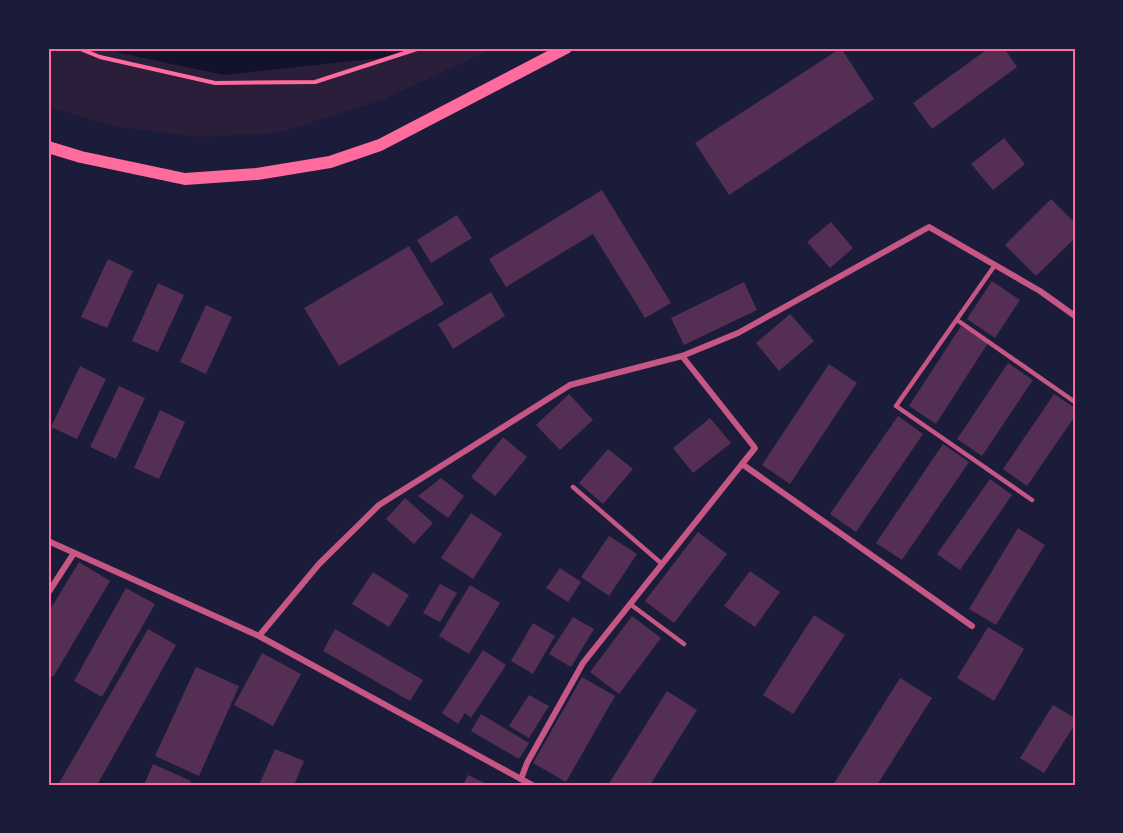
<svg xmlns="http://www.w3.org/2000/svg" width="1123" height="833" viewBox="0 0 1123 833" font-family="'PT Sans Narrow',sans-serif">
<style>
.green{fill:#2a1e3b}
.water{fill:#12122b}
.building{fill:#542f53}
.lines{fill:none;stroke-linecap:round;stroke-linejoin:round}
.path{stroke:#ff6b9d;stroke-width:4}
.service{stroke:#c65784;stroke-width:4.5}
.minor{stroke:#c65784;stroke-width:6}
.secondary{stroke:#ff6b9d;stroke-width:12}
.neatline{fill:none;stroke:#ff6b9d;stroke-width:2}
</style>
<rect width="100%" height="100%" fill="#1b1b3a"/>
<polygon class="green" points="48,48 494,48 382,100 278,133 200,137 118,127 48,107"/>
<polygon class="water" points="97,48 409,48 390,57 224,75"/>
<g class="building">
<polygon points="841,48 874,99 729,195 695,143"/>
<polygon points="989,48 1004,48 1017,67 932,129 913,103"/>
<polygon points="1004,138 1025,164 993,190 971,164"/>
<polygon points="602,190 671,303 645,318 593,234 506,287 489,259"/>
<polygon points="1051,199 1075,223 1075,238 1036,276 1005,245"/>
<polygon points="457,215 472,238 431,263 417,240"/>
<polygon points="831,222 853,248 830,268 807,242"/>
<polygon points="409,246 444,304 339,366 304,308"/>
<polygon points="108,259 133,271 107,328 81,317"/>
<polygon points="992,281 1020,300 995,338 967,319"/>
<polygon points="744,282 757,310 684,345 671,318"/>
<polygon points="158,283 184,295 158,352 132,341"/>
<polygon points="491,292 505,316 453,349 438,324"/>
<polygon points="206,305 232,317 206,374 180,362"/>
<polygon points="790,314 814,341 779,371 756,343"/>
<polygon points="961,326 988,343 936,424 909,406"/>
<polygon points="1008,363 1033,380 982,456 957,439"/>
<polygon points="829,364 857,383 790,484 762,465"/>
<polygon points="80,366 106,379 77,439 51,427"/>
<polygon points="119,386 145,398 116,459 90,447"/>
<polygon points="569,394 593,420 560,450 536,425"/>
<polygon points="1054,394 1075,408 1075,416 1027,486 1003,469"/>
<polygon points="160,410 185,422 159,479 134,468"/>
<polygon points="898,416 923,434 856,532 830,514"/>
<polygon points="710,418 731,443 693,473 673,448"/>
<polygon points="503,437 527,457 495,496 471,477"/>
<polygon points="943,444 969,462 902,560 876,543"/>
<polygon points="608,449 633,469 603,504 579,483"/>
<polygon points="441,478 464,496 448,518 418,496"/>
<polygon points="990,479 1012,495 960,570 937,554"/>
<polygon points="405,498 433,523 414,544 386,519"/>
<polygon points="471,513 502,534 473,579 441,558"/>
<polygon points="1018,528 1045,545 996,625 969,609"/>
<polygon points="698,532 727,554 674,623 645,601"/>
<polygon points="609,536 637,554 609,596 581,577"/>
<polygon points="79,562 110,581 53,677 48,674 48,613"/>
<polygon points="560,568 581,582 568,602 546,588"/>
<polygon points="750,571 780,592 755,627 724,606"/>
<polygon points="373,572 409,595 389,627 352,604"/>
<polygon points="440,584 457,593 440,622 423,613"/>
<polygon points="470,585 500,603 469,654 439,636"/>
<polygon points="126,588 155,604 102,697 74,681"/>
<polygon points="814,615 845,635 793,714 763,695"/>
<polygon points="632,616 661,638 619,694 590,672"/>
<polygon points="573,617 594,629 571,667 549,654"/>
<polygon points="533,623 555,636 533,674 511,661"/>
<polygon points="988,627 1024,649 994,701 957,678"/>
<polygon points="148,629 176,645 97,785 58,785"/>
<polygon points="335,629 423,680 410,701 323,651"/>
<polygon points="483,650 506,665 471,718 465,713 458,724 442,713"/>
<polygon points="262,653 301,674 273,726 234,705"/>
<polygon points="196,667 239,686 199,776 155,756"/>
<polygon points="582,677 615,696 566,782 533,763"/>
<polygon points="900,678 932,698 877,785 833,785"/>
<polygon points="667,691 697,710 650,785 608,785"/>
<polygon points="529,695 549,706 529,738 509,726"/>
<polygon points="1053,705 1075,718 1075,724 1044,773 1020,758"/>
<polygon points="481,714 529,743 519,759 471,731"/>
<polygon points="275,749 304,761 294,785 259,785"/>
<polygon points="153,764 191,781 189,785 144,785"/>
<polygon points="468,775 489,785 463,785"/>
</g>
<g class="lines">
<polyline class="path" points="78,48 100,57 215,83 315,82 420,48"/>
<g class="service">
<polyline points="995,265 896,406 1032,500"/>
<polyline points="957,320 1075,402"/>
<polyline points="573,487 662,564"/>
<polyline points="630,604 684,644"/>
</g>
<g class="minor">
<polyline points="682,356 755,448 742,464"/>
<polyline points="48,541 259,636 532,785"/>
<polyline points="48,593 74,553"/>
<polyline points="259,636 319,564 379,505 570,385 682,356 738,333 929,227 1040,291 1075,316"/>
<polyline points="521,779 527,763 583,663 742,464 972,626"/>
</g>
<polyline class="secondary" points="48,147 81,157 185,179 257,174 330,162 380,145 566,48"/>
</g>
<rect width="1123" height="833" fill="none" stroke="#1b1b3a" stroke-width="99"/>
<rect x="50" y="50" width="1024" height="734" class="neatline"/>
</svg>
